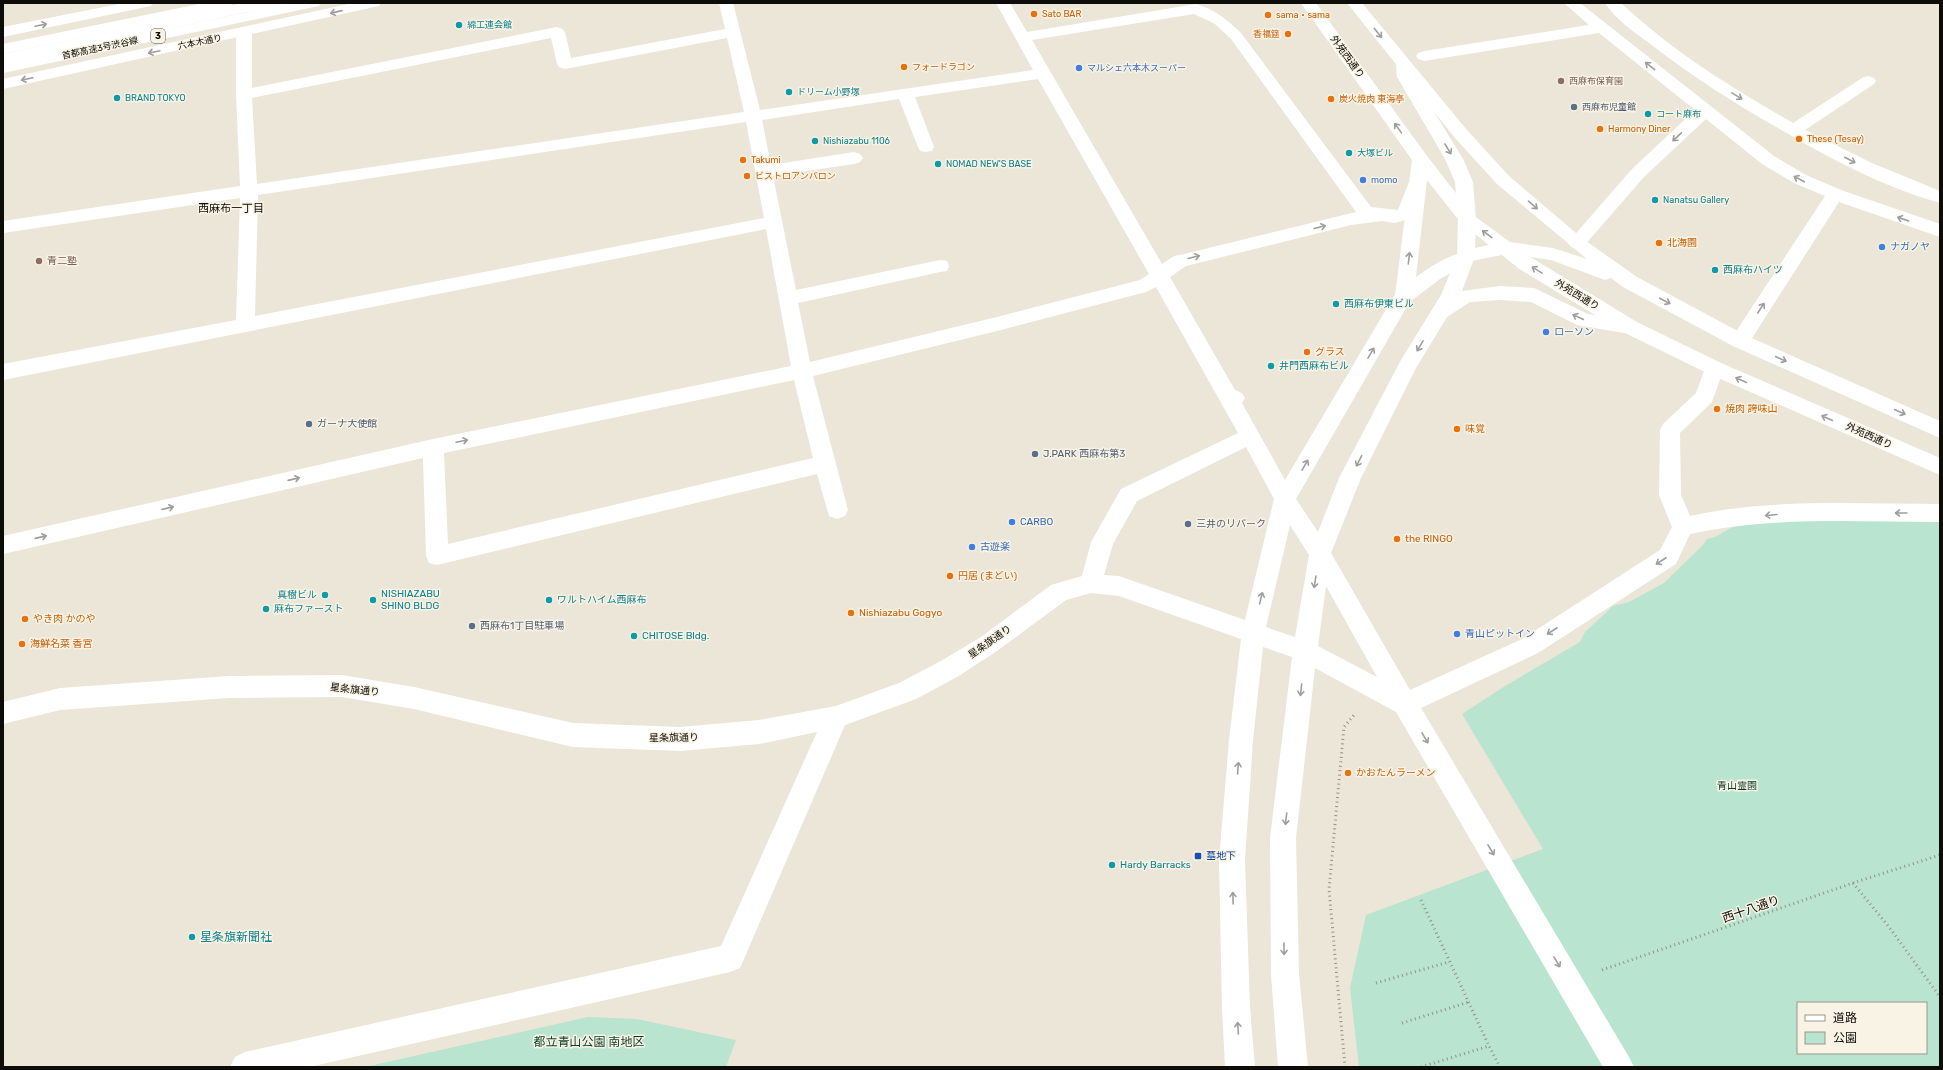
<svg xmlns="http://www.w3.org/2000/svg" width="1943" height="1070" viewBox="0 0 1943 1070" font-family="Rubik,'Noto Sans JP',sans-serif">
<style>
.green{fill:#b9e4cf;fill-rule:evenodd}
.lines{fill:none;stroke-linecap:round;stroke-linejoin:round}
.path{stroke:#959187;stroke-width:3;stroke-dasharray:1 3.5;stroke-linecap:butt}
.minor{fill:#fff;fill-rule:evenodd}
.major{fill:#fff;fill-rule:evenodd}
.highway{fill:#fff;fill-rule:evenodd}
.oneway{stroke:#9f9e9c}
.food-dot{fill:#e8710a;stroke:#f9f3e5;stroke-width:1.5}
.culture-dot{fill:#0f9aa8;stroke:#f9f3e5;stroke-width:1.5}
.shop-dot{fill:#3f7fe0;stroke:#f9f3e5;stroke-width:1.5}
.education-dot{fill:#8d6e63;stroke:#f9f3e5;stroke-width:1.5}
.service-dot{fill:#5c6f8a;stroke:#f9f3e5;stroke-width:1.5}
.transit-dot{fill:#1a4fb4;stroke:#f9f3e5;stroke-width:1.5}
.labels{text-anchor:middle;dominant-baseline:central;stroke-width:3;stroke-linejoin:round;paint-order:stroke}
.far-food-label{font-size:9px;fill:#c56008;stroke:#f9f3e5;text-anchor:start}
.far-culture-label{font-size:9px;fill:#0d838f;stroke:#f9f3e5;text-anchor:start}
.shield{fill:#f9f3e5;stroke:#54514a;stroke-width:1}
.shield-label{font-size:9px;font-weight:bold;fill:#0e0c08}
.far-street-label{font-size:9px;fill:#0e0c08;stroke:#f9f3e5}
.far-shop-label{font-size:9px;fill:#366cbe;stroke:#f9f3e5;text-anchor:start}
.far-education-label{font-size:9px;fill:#785e54;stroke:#f9f3e5;text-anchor:start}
.far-service-label{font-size:9px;fill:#4e5e75;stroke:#f9f3e5;text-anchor:start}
.street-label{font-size:10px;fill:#0e0c08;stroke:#f9f3e5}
.food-label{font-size:10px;fill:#c56008;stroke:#f9f3e5;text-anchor:start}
.shop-label{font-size:10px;fill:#366cbe;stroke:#f9f3e5;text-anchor:start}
.education-label{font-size:10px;fill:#785e54;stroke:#f9f3e5;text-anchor:start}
.culture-label{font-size:10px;fill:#0d838f;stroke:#f9f3e5;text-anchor:start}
.service-label{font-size:10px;fill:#4e5e75;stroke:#f9f3e5;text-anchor:start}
.park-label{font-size:10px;fill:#093c2a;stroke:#f9f3e5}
.transit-label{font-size:10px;fill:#164399;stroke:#f9f3e5;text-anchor:start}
.neighbourhood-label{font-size:11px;fill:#0e0c08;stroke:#f9f3e5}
.near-street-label{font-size:12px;fill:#0e0c08;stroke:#f9f3e5}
.near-culture-label{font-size:12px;fill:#0d838f;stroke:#f9f3e5;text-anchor:start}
.near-park-label{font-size:12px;fill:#093c2a;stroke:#f9f3e5}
</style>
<rect width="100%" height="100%" fill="#ebe6d8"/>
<g class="green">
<path d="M1932,520l8,3v544h-581l-9,-79 16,-73 177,-66 -81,-135 43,-28 75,-44 5,-10 28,-26 16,-4 35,-19 39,-38 4,-6 8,-2 28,-16zM1798,1003h128v50h-128z"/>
<polygon points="588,1017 637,1019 736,1040 726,1067 365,1067"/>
</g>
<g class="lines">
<g class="path">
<polyline points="1853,883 1889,927 1940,997"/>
<polyline points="1421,900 1489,1046"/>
<polyline points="1602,970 1853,883 1940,855"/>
<polyline points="1376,983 1449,962"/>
<polyline points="1402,1023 1469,1002"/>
<polyline points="1345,1067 1329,889 1344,727 1354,715"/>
<polyline points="1421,1067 1489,1046 1500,1067"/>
</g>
<g class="minor">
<path d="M719,3h14l27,107 273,-40 -37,-67h14l17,29 169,-28c18,5 32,16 45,29l130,174 27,3 11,-28 6,-2 6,2 3,4 -12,32 -17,5 -13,-2 -31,4 -165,41 -16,11 65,113 7,3 3,5 -3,5 43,77 112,-189 7,-2 7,2 2,5 -117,203 22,33 21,-54 62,-118 40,-65 16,-39 1,-37 -3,-37 -10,-23 -48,-82 -1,-11 2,-3 6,-2 6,2 2,3 1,11 50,82 10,23 3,37 -1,37 -13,35 38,-5 34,2 54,26 49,8 3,5 -3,5 -7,2 -53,-9 -46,-23 -31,-2 -30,2 -23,15 -31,51 -55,110 -30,75 79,137 112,-51 138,-89 12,-23 -13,-32 1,-65 3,-6 33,-31 11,-30 7,-2 7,2 3,5 -12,34 -32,31 1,62 9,21c81,-18 167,-12 250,-12v18c-83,0 -169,-6 -250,12l-14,30 -138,89 -117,55 208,349 5,10h-31l-207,-355 -81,-44 -19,170 3,136 9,93h-30l-7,-93 -1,-136 22,-181 -29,-10 -10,93 -8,120 5,148 5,59h-30l-3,-59 -3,-148 10,-120 12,-101 -122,-43 -28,-3 -25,7 -69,51 -40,26 -41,22 -71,26 -105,243 -10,4 -421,95h-79l5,-10 10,-5 476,-106 96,-214 -58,12 -79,7 -107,-4 -159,-38 -72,-12 -113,1 -169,12 -57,14v-22l57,-14 169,-12 113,-1 72,12 159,36 107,4 79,-7 77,-14 63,-23 42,-22 40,-24 70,-52 31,-9 9,-34 30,-53 117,-56 -82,-146 -10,5 -149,39 -184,45 35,134 -3,6 -8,3 -8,-3 -12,-42 -380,91 -8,-2 -3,-7 -3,-98 -420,96v-18l430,-97 358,-73 -25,-137 -763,151v-16l233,-44 4,-122 -237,35v-12l237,-35 -4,-91v-63l3,-3h10l3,3v56l305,-61 5,2 3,3 6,26 154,-29zM1194,14l21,10 16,15 125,173 -176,43 -6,1 -12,8 -130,-224zM551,38l6,26 2,3 6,2 162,-31 17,74 -487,72 -5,-86zM1038,79l111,195 -9,6 -143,37 -187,45 -12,-59 142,-31 7,-1 2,-5 -2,-5 -7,-1 -144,30 -23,-114 81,-12 6,-2 3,-4 -3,-4 -6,-2 -83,13 -9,-45 137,-21 19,48 2,4 6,1 6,-1 2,-4 -19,-50zM746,122l18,96 -509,98 3,-121zM794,380l19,78 -365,86 -4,-91zM1246,447l28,52 -29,121 -126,-44 -15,-1 9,-31 24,-43zM1290,525l19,30 -14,82 -29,-10zM1326,586l51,91 -59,-31z"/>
<polygon points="1564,3 1580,3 1774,156 1806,175 1841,190 1940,224 1940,237 1839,202 1747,346 1740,348 1733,346 1730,341 1733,336 1825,196 1794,183 1762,164 1706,119 1644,177 1583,247 1577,249 1571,247 1568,243 1571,239 1632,169 1695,110 1599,33 1424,61 1418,59 1416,56 1418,53 1424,51 1589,25"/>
<path d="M1605,3h16c51,48 111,85 172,120l69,-45 6,-2 6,2 2,3 -2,3 -69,46 67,33 68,28v12c-57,-16 -111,-45 -162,-75 -44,-25 -88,-53 -129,-85 -15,-11 -34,-24 -44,-40z"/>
</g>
<g class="major">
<polygon points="124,3 153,3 151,6 146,7 3,37 3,27"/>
<polygon points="243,3 286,3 284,6 279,7 243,13 3,64 3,54"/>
<polygon points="353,3 381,3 379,6 374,7 3,89 3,79"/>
<path d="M1301,3h15l111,153 46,59 37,27 43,6 34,11 -90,-75 -42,-46 -108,-135h15l105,127 42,46 74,63 54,38 110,59 193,85v17l-207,-92 -110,-59 -12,-9 -6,2 -54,-20 -21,-3 2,1 105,64 84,41 219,95v17l-233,-102 -84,-41 -105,-64 -16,-13 -31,6 -31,18 -29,22 -7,2 -7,-2 -2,-5 17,-136zM1427,180l34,43 28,22c-29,6 -49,14 -73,32z"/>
</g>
<g class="highway">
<polygon points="204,3 233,3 231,6 226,7 3,54 3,44"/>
<polygon points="292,3 321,3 319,6 314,7 3,73 3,63"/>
</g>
</g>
<defs><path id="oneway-shaft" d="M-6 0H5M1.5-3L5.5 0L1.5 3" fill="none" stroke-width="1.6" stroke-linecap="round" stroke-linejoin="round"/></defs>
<g class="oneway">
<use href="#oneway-shaft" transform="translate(336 12) rotate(167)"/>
<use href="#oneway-shaft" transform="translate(41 25) rotate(-12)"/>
<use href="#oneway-shaft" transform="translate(1378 33) rotate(51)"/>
<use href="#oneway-shaft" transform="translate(154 52) rotate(168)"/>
<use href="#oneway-shaft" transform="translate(1650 66) rotate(-142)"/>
<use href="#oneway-shaft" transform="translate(27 79) rotate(168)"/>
<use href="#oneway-shaft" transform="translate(1737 96) rotate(31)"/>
<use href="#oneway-shaft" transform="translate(1398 128) rotate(-126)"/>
<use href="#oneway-shaft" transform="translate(1677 137) rotate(137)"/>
<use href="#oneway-shaft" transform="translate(1448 149) rotate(59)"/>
<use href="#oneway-shaft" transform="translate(1850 160) rotate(27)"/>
<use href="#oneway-shaft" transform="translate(1799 179) rotate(-152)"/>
<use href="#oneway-shaft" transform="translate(1533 205) rotate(41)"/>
<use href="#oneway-shaft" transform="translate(1903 219) rotate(-161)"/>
<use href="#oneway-shaft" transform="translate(1320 227) rotate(-14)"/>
<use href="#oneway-shaft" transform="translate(1487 234) rotate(-143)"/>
<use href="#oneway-shaft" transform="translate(1194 257) rotate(-14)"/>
<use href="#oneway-shaft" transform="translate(1409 258) rotate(-83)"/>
<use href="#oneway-shaft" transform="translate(1537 270) rotate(-149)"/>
<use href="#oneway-shaft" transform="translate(1665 301) rotate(28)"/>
<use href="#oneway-shaft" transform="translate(1761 308) rotate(-57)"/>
<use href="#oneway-shaft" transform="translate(1578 317) rotate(-155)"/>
<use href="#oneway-shaft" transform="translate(1420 346) rotate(121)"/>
<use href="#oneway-shaft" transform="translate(1371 353) rotate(-60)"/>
<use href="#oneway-shaft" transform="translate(1781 359) rotate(24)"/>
<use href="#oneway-shaft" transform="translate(1741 380) rotate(-156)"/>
<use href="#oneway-shaft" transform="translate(1900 412) rotate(24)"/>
<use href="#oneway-shaft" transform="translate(1827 418) rotate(-156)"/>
<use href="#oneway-shaft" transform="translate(462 441) rotate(-12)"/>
<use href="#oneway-shaft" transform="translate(1359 461) rotate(117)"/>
<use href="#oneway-shaft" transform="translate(1305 465) rotate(-60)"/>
<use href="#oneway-shaft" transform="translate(294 479) rotate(-13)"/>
<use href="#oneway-shaft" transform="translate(168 508) rotate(-13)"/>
<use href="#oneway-shaft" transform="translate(1901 513) rotate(-180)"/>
<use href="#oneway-shaft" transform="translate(1771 515) rotate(175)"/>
<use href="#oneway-shaft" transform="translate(41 537) rotate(-13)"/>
<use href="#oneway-shaft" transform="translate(1661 561) rotate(147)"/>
<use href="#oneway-shaft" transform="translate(1315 582) rotate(99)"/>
<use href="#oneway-shaft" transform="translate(1261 598) rotate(-76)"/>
<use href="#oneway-shaft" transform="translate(1552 631) rotate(147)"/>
<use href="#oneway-shaft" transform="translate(1301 690) rotate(96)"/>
<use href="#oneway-shaft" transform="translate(1425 738) rotate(59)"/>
<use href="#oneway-shaft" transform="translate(1238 768) rotate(-86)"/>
<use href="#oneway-shaft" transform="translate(1286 819) rotate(97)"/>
<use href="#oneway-shaft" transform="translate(1491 850) rotate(59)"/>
<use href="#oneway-shaft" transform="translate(1233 898) rotate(-92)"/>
<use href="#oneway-shaft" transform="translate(1284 949) rotate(89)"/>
<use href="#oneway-shaft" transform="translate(1557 962) rotate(59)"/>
<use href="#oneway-shaft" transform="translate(1238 1028) rotate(-94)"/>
</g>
<g class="food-dot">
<circle cx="1034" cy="14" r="4"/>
<circle cx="1268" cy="15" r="4"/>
<circle cx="1288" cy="34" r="4"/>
<circle cx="904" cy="67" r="4"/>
<circle cx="1331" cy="99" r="4"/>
<circle cx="1600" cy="129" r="4"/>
<circle cx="1799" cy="139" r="4"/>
<circle cx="743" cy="160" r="4"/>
<circle cx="747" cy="176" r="4"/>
<circle cx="1659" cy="243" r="4"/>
<circle cx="1307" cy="352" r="4"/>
<circle cx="1717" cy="409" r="4"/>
<circle cx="1457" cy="429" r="4"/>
<circle cx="1397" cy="539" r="4"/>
<circle cx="950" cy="576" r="4"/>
<circle cx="851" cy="613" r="4"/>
<circle cx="25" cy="619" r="4"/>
<circle cx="22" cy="644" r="4"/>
<circle cx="1348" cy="773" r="4"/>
</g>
<g class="culture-dot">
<circle cx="459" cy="25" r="4"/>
<circle cx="789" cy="92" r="4"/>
<circle cx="117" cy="98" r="4"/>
<circle cx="1648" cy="114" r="4"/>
<circle cx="815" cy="141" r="4"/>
<circle cx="1349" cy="153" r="4"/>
<circle cx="938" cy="164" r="4"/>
<circle cx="1655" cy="200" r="4"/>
<circle cx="1715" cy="270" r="4"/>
<circle cx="1336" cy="304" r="4"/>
<circle cx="1271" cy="366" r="4"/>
<circle cx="325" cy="595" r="4"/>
<circle cx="373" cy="600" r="4"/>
<circle cx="549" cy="600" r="4"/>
<circle cx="266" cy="609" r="4"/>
<circle cx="634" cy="636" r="4"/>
<circle cx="1112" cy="865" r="4"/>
<circle cx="192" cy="937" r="4"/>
</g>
<g class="shop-dot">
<circle cx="1079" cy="68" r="4"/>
<circle cx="1363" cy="180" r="4"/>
<circle cx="1882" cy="247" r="4"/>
<circle cx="1546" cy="332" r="4"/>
<circle cx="1012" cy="522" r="4"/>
<circle cx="972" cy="547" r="4"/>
<circle cx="1457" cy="634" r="4"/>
</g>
<g class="education-dot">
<circle cx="1561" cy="81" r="4"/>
<circle cx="39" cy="261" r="4"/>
</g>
<g class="service-dot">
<circle cx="1574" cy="107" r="4"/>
<circle cx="309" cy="424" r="4"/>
<circle cx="1035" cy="454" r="4"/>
<circle cx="1188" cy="524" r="4"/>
<circle cx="472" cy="626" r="4"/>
</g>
<rect class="transit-dot" x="1194" y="852" width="8" height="8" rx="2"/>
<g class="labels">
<g class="far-food-label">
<text x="1042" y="14">Sato BAR</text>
<text x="1276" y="15">sama・sama</text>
<text x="1280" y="34" text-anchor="end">香福筵</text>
<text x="912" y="67">フォードラゴン</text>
<text x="1339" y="99">炭火焼肉 東海亭</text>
<text x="1608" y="129">Harmony Diner</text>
<text x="1807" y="139">These (Tesay)</text>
<text x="751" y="160">Takumi</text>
<text x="755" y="176">ビストロアンバロン</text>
</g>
<g class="far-culture-label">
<text x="467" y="25">綿工連会館</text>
<text x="797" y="92">ドリーム小野塚</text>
<text x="125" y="98">BRAND TOKYO</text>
<text x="1656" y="114">コート麻布</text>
<text x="823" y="141">Nishiazabu 1106</text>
<text x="1357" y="153">大塚ビル</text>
<text x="946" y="164">NOMAD NEW'S BASE</text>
<text x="1663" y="200">Nanatsu Gallery</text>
</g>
<rect class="shield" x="151" y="29" width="14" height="14" rx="3"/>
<g class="shield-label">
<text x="158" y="36">3</text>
</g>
<g class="far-street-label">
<text transform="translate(200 42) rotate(-12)">六本木通り</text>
<text transform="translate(100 48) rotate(-12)">首都高速3号渋谷線</text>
</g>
<g class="far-shop-label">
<text x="1087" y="68">マルシェ六本木スーパー</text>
<text x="1371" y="180">momo</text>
</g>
<g class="far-education-label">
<text x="1569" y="81">西麻布保育園</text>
</g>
<g class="far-service-label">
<text x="1582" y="107">西麻布児童館</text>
</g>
<g class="street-label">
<text transform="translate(1347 57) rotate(54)">外苑西通り</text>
<text transform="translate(1577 295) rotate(31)">外苑西通り</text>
<text transform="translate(1869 436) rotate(24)">外苑西通り</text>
<text transform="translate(990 642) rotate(-35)">星条旗通り</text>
<text transform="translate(355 690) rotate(6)">星条旗通り</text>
<text transform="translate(674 738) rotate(-1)">星条旗通り</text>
</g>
<g class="food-label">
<text x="1667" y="243">北海園</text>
<text x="1315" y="352">グラス</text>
<text x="1725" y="409">焼肉 誇味山</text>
<text x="1465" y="429">味覚</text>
<text x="1405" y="539">the RINGO</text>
<text x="958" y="576">円居 (まどい)</text>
<text x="859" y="613">Nishiazabu Gogyo</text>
<text x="33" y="619">やき肉 かのや</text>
<text x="30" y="644">海鮮名菜 香宮</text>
<text x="1356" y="773">かおたんラーメン</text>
</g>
<g class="shop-label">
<text x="1890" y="247">ナガノヤ</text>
<text x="1554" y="332">ローソン</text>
<text x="1020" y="522">CARBO</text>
<text x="980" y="547">古遊楽</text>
<text x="1465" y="634">青山ピットイン</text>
</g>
<g class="education-label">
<text x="47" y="261">青二塾</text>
</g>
<g class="culture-label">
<text x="1723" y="270">西麻布ハイツ</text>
<text x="1344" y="304">西麻布伊東ビル</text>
<text x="1279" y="366">井門西麻布ビル</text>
<text x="381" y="594">NISHIAZABU<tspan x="381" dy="12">SHINO BLDG</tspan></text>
<text x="317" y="595" text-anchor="end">真樹ビル</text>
<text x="557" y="600">ワルトハイム西麻布</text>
<text x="274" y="609">麻布ファースト</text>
<text x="642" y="636">CHITOSE Bldg.</text>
<text x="1120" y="865">Hardy Barracks</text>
</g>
<g class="service-label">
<text x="317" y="424">ガーナ大使館</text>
<text x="1043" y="454">J.PARK 西麻布第3</text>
<text x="1196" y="524">三井のリパーク</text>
<text x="480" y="626">西麻布1丁目駐車場</text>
</g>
<g class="park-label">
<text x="1737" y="786">青山霊園</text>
</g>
<g class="transit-label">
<text x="1206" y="856">墓地下</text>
</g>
<g class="neighbourhood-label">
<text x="231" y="208">西麻布一丁目</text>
</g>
<g class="near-street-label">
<text transform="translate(1751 909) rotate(-19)">西十八通り</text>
</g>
<g class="near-culture-label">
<text x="200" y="937">星条旗新聞社</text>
</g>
<g class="near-park-label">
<text x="589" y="1042">都立青山公園 南地区</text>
</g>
</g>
<rect width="1943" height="1070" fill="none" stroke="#0e0c08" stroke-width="8"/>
<rect x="1797" y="1002" width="130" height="52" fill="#f9f3e5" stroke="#9b978d"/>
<rect x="1805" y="1015" width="20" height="6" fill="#ffffff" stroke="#9b978d"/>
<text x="1833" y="1022" font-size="12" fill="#0e0c08">道路</text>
<rect x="1805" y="1032" width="20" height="12" fill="#b9e4cf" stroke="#9b978d"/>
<text x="1833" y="1042" font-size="12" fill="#0e0c08">公園</text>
</svg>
